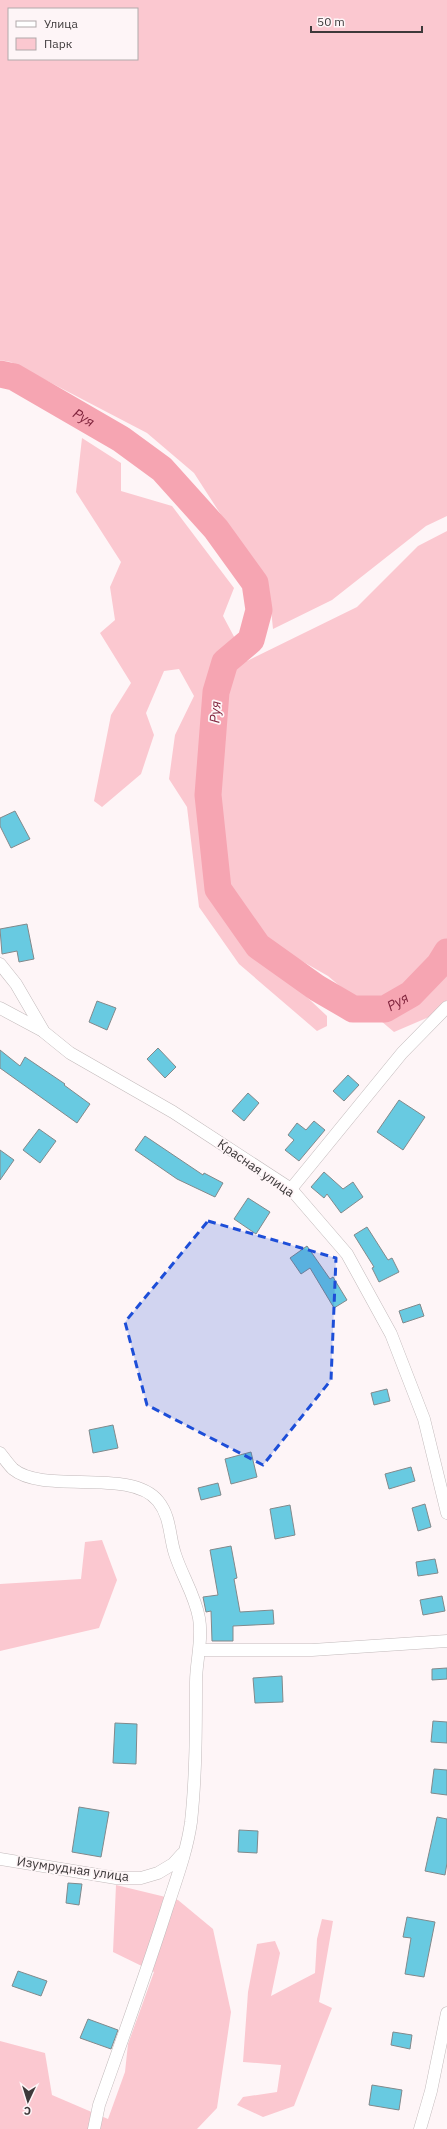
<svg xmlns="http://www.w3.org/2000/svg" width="447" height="2129" viewBox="0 0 447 2129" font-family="'IBM Plex Sans',sans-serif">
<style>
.green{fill:#fbc8d0;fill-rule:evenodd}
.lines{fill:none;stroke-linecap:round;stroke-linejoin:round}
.river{stroke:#f6a5b2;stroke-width:27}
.building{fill:#68cae1;stroke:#82898b}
.minor-casing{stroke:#c2babb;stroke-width:13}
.minor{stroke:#fff;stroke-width:12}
.marked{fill:#1d4ed8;fill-opacity:0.2;stroke:#1d4ed8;stroke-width:3;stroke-dasharray:8 5;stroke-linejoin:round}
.labels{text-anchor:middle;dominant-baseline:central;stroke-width:3.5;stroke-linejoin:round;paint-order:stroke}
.street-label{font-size:13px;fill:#3d393a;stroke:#fef5f7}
.water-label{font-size:14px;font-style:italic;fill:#7f233c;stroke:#fef5f7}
</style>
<rect width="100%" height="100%" fill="#fef5f7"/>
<g class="green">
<path d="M0,0h447v516l-21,10 -94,74 -59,29 -4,-40 -75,-116 -47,-40 -136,-71 -11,-2zM9,9h128v50h-128z"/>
<polygon points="82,438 121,463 121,491 172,506 234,588 223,616 247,661 357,607 418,546 447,531 447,1000 429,1017 394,1032 328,976 279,948 275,962 293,984 327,1016 327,1026 317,1031 239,964 199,907 187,807 169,779 175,735 194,696 179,669 164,671 146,713 154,735 141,774 102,807 94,801 111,715 131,683 100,633 115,620 110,587 121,562 76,492"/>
<polygon points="102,1540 117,1580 99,1628 0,1651 0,1584 81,1579 85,1542"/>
<polygon points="116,1885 178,1900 213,1929 231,2012 217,2108 197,2129 0,2129 0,2041 45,2053 52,2095 108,2119 125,2072 128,2044 154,1972 113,1952"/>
<polygon points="322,1919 333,1921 319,2002 332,2008 294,2106 263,2117 237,2105 243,2097 277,2092 281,2065 243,2062 248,1992 257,1944 275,1941 280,1953 271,1996 315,1973 317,1939"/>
</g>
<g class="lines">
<path class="river" id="s1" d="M0,374l14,3 107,62 41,30 54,60 39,54 4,27 -8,30 -26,22 -9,30 -8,103 10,94 40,57 59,42 36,21h32l26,-15 28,-29 8,-13"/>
</g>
<g class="building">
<polygon points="15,811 30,839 11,848 0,826 0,818"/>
<polygon points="27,924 34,959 19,962 17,951 2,954 0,929"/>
<polygon points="97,1001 116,1008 107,1030 89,1022"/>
<polygon points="158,1048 176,1067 165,1078 147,1059"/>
<polygon points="0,1050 20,1066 25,1057 65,1084 64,1085 90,1104 77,1123 0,1068"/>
<polygon points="348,1075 359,1085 344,1101 333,1091"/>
<polygon points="248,1093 259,1103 244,1121 232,1111"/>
<polygon points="399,1100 425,1117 403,1150 377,1132"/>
<polygon points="314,1121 325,1130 299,1161 285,1150 294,1140 288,1135 297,1123 306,1130"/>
<polygon points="39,1129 56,1141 40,1163 23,1150"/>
<polygon points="145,1136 203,1175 204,1173 223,1183 215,1197 177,1179 135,1150"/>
<polygon points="0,1150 14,1160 0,1180"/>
<polygon points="324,1172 343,1189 353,1182 363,1197 341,1213 327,1194 324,1198 311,1187"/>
<polygon points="248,1198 270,1212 256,1234 234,1219"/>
<polygon points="367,1227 388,1260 392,1258 399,1272 379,1282 372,1268 374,1267 354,1235"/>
<polygon points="307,1246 330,1279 333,1277 347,1300 334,1308 310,1268 301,1274 290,1258"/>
<polygon points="420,1304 424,1316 403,1323 399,1311"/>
<polygon points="387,1389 390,1401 374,1405 371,1393"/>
<polygon points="113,1425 118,1448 93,1453 89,1430"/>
<polygon points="251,1452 257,1477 231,1484 225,1459"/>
<polygon points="411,1467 415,1481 389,1489 385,1474"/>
<polygon points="218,1483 221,1495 201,1500 198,1488"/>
<polygon points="425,1504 431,1527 418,1531 412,1508"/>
<polygon points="290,1505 295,1535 275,1539 270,1509"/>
<polygon points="231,1546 237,1578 234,1579 240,1612 273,1610 274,1624 233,1626 233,1641 212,1641 211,1611 206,1612 203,1597 218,1595 210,1550"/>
<polygon points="435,1559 438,1573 418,1576 416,1562"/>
<polygon points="442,1596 445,1611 423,1615 420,1600"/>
<polygon points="447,1668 447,1679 432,1680 432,1669"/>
<polygon points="282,1676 283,1702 255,1703 253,1678"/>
<polygon points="433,1721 447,1722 447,1743 431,1742"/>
<polygon points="115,1723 137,1724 136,1764 113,1763"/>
<polygon points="434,1769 447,1770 447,1795 431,1793"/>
<polygon points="79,1807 109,1812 101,1857 72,1852"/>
<polygon points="437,1817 447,1819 447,1863 445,1875 425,1871"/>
<polygon points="239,1830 258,1831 257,1853 238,1852"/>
<polygon points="68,1883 82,1884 79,1905 66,1903"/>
<polygon points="407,1917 435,1922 424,1977 405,1974 411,1938 403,1937"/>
<polygon points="18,1971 47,1981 41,1996 12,1986"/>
<polygon points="88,2019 118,2030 111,2049 80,2038"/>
<polygon points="393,2032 412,2035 410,2049 391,2045"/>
<polygon points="372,2085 402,2090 399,2110 369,2105"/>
</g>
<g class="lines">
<g class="minor-casing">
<g id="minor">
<polyline points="0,964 16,984 44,1032 70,1053 173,1112 291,1189 347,1254 391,1334 424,1419 447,1513"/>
<polyline points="0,1008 43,1031"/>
<polyline points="291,1189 402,1053 447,1007"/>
<path d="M0,1453c4,5 8,11 13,16 31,26 118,-2 145,32 13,16 11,35 17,53 7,22 20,41 24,64 4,21 -3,43 -3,64 0,46 0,94 -5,140 -4,29 -15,58 -24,86 -21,66 -45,132 -68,197l-5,24"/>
<polyline points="200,1650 312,1650 447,1641"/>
<polyline points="0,1859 116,1878 141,1878 158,1873 173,1864 182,1854"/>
<polyline points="420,2129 431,2091 447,2013"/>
</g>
</g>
<use href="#minor" class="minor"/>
</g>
<path class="marked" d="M208,1221l128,37 -5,122 -68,85 -116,-60 -22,-83z"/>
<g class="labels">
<g class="street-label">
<text transform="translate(256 1168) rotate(35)">Красная улица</text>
<text transform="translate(73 1869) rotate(8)">Изумрудная улица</text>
</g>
<g class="water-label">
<text stroke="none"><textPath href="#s1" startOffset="95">Руя</textPath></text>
<text transform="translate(215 712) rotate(-86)">Руя</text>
<text stroke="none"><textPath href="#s1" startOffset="888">Руя</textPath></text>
</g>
</g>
<rect x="8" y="8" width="130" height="52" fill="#fef5f7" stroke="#b1aaab"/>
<rect x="16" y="21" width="20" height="6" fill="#ffffff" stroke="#b1aaab"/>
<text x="44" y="28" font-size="12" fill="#3d393a">Улица</text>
<rect x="16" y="38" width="20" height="12" fill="#fbc8d0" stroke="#b1aaab"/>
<text x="44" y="48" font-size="12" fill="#3d393a">Парк</text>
<g transform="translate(28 2101) rotate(184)" stroke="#fef5f7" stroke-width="3" paint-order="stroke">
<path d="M0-3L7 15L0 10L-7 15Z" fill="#3d393a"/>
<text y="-6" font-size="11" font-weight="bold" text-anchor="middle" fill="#3d393a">С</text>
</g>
<path d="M311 26v6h111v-6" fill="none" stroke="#3d393a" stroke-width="2"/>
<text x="317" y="26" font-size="12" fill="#3d393a" stroke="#fef5f7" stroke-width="3" paint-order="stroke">50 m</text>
</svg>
